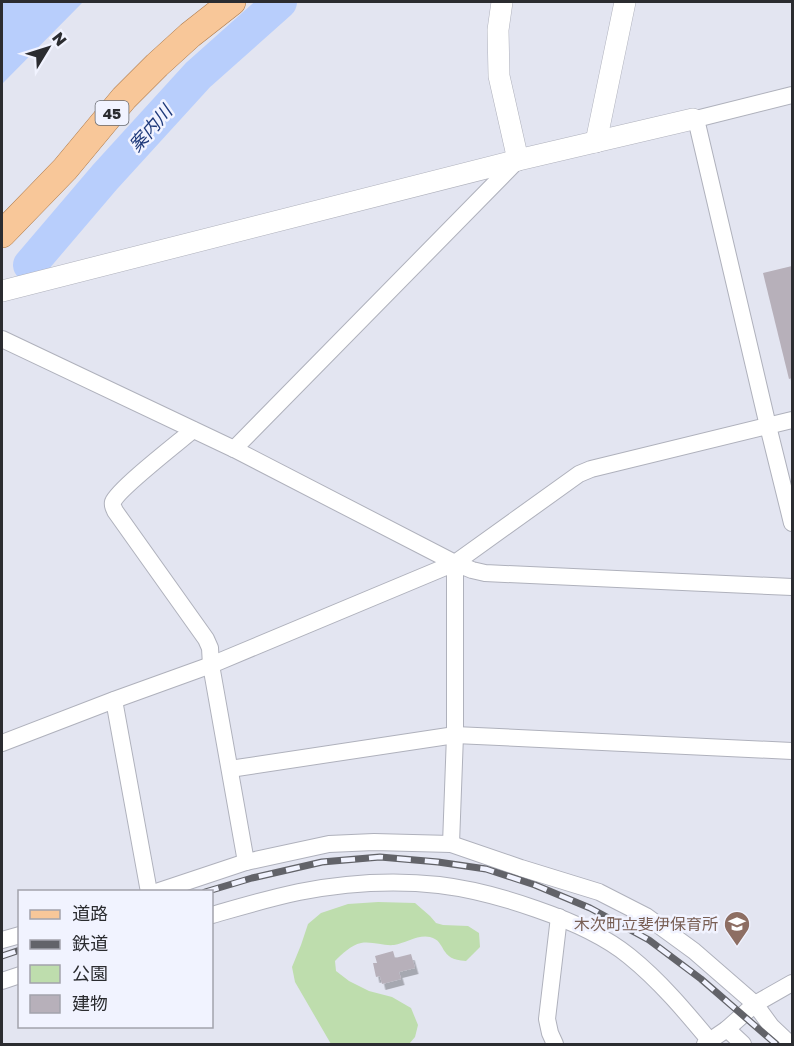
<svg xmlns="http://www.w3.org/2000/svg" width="794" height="1046" viewBox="0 0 794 1046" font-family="'Golos Text','Noto Sans JP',sans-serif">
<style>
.green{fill:#beddad}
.water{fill:#b8cefc}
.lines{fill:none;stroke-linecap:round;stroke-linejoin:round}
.river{stroke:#b8cefc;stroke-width:34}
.building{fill:#b7b0ba;filter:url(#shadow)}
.minor-casing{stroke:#afb1bc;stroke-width:18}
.tertiary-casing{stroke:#afb1bc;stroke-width:22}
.primary-casing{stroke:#ad7948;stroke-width:28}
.minor{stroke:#fff;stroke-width:16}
.tertiary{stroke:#fff;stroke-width:21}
.primary{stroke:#f8c799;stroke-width:27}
.rail-casing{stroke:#626369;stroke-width:7}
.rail{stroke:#f1f3ff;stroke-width:4.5;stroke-dasharray:14;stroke-linecap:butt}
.labels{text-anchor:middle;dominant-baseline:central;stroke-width:5;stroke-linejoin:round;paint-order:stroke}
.shield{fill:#f1f3ff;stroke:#66686e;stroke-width:1.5}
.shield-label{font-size:15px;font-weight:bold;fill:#2b2c30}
.education-label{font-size:16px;fill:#785e54;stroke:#f1f3ff;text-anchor:end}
.water-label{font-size:18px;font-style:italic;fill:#1f3a7b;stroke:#f1f3ff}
</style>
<defs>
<filter id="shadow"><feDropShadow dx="3.5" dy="6" stdDeviation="0" flood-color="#0004"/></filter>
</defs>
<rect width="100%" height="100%" fill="#e3e5f1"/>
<path class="green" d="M378,902l37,1 15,13 6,7 7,2 25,1 11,7 1,14 -14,14c-28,-1 -19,-20 -36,-24 -11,-3 -25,6 -36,8 -11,1 -22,-4 -33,-2 -10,2 -19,11 -26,18l1,10 13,10 20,10 23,6 19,11 7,17 -3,12 -6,7h-78l-36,-62 -3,-15 9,-22 7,-21 13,-11 27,-9z"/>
<polygon class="water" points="2,2 83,2 2,84"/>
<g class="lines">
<polyline class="river" points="30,265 105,177 198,75 280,2"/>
</g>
<g class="building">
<polygon points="792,266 792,378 789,379 763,273"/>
<polygon points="393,951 395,958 411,954 415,968 399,972 401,979 382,984 380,976 376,977 373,963 377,963 375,956"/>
</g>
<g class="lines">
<g class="minor-casing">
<g id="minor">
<polyline points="693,119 696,119 768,426 792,523"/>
<polyline points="696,119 792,95"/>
<polyline points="2,339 234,449 455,563 472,570 485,573 792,587"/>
<path d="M193,430c-14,12 -75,59 -80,72 -1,4 1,6 2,9l91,128 4,9 1,17 35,197"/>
<polyline points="234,449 518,160"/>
<polyline points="114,700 149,892"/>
<polyline points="2,743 114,700 211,665 455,563 579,474 591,469 792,420"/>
<polyline points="230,769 455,735 792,751"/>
<polyline points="451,844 455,735 455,563"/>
<polyline points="156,892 246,862 329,844 374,842 451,844 521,868 599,892 646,916 694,951 755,1004 771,1026 790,1044"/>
<path d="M212,915c28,-8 58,-17 87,-23 46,-9 94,-12 140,-7 33,4 66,13 97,24 32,11 66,25 93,47 31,25 56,55 81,85"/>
<polyline points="2,940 20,935"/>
<polyline points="2,981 20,975"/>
<polyline points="727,1029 743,1044"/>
<polyline points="555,1044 550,1033 547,1019 559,917"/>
<polyline points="705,1044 727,1029 755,1004 792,983"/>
</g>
</g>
<g class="tertiary-casing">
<g id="tertiary">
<polyline points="502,2 498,30 499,76 518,160"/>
<polyline points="596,142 625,2"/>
<polyline points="2,291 518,160 693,119"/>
</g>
</g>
<g class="primary-casing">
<polyline id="primary" points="2,234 65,169 124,98 157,65 190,35 232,2"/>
</g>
<use href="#minor" class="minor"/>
<use href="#tertiary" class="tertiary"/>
<use href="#primary" class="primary"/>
<g class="rail-casing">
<g id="rail">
<polyline points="205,892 252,878 322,862 380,857 438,862 486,869 535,885 590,908 649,940 701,979 776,1044"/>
<polyline points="2,956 20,950"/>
</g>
</g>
<use href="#rail" class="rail"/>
</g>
<defs>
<g id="school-pin" transform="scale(1.35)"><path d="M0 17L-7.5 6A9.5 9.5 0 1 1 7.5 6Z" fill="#8d6e63" stroke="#f1f3ff"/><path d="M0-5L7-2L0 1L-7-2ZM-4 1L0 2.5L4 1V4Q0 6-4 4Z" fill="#fff"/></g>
</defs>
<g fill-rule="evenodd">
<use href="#school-pin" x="737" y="924"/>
</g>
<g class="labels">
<rect class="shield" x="95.5" y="101" width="33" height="24" rx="4.5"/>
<g class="shield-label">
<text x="112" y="113">45</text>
</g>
<g class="education-label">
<text x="718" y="924">木次町立斐伊保育所</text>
</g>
<g class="water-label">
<text transform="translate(150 128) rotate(-49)">案内川</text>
</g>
</g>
<rect width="794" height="1046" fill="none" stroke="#2b2c30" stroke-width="6"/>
<rect x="18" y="890" width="195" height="138" fill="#f1f3ff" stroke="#a2a3ac" stroke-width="1.5"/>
<rect x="30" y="910" width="30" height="9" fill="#f8c799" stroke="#a2a3ac" stroke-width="1.5"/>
<text x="72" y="920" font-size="18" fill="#2b2c30">道路</text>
<rect x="30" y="940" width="30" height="9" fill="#626369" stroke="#a2a3ac" stroke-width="1.5"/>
<text x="72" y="950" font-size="18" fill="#2b2c30">鉄道</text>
<rect x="30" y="965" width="30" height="18" fill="#beddad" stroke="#a2a3ac" stroke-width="1.5"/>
<text x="72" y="980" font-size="18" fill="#2b2c30">公園</text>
<rect x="30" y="995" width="30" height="18" fill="#b7b0ba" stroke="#a2a3ac" stroke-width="1.5"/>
<text x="72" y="1010" font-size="18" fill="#2b2c30">建物</text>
<g transform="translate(48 48) rotate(52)" stroke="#f1f3ff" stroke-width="4.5" paint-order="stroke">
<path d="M0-4.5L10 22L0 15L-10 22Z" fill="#2b2c30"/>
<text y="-9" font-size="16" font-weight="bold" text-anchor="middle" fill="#2b2c30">N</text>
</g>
</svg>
